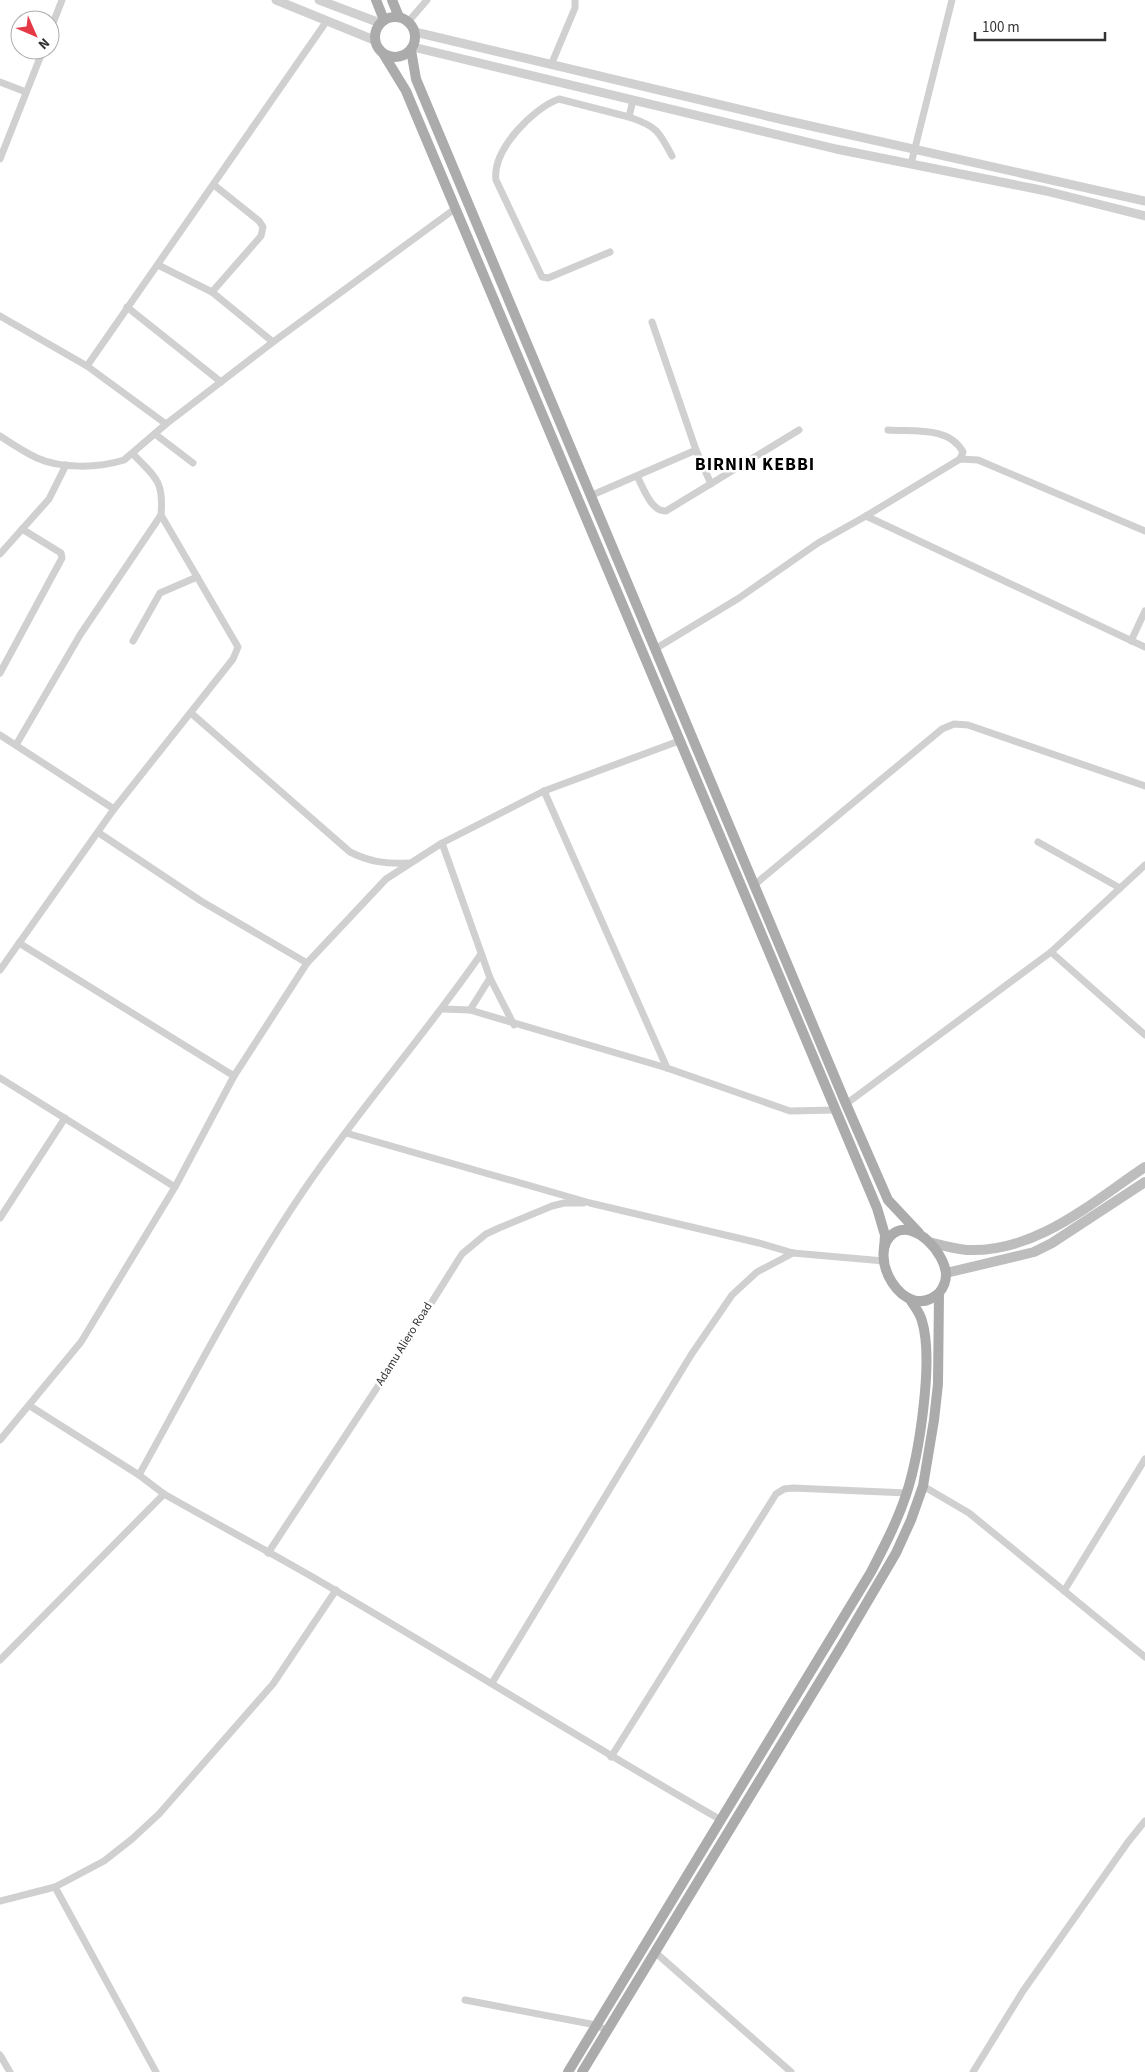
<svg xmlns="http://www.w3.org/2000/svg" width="1145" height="2072" viewBox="0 0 1145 2072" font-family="'Source Sans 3',sans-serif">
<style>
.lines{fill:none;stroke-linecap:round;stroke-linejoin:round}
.minor{stroke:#d0d0d0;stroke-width:7}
.tertiary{stroke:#d0d0d0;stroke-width:9}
.secondary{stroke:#bdbdbd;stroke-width:10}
.primary{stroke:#ababab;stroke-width:10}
.labels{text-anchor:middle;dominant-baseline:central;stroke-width:5;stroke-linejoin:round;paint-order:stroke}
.street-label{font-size:12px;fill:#333;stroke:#fff}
.district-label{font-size:18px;font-weight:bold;letter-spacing:1px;fill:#000;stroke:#fff}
</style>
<rect width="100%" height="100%" fill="#fff"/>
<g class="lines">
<g class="minor">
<polyline points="408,22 427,0"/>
<polyline points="50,31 62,0"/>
<polyline points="551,65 575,8 575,0"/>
<polyline points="0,82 26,92"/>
<path d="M629,117c27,9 30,14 43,39"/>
<polyline points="0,159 43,50"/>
<polyline points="911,164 952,0"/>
<path d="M610,252l-62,26 -6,-1 -46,-97c-4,-30 37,-72 63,-81l70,18 4,-17"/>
<polyline points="158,265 212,292 273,342"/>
<polyline points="212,292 261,236 263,227 259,221 214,185"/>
<polyline points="127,307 221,382"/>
<polyline points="0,316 87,366 166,424"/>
<polyline points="87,366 326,22"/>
<path d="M888,430c26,2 61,-4 75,22l-3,7"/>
<polyline points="155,434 193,463"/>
<path d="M0,436c12,8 24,16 37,22 24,11 62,10 87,2l42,-36 107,-82 183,-134"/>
<polyline points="696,450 711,484"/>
<path d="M637,476c6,11 14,36 29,35l133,-81"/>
<polyline points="590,496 696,450 652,322"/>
<polyline points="866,516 1145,647"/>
<polyline points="0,554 49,499 66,465"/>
<polyline points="133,641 160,593 197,577"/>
<polyline points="1131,641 1145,611"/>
<polyline points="655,649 739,598 818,543 866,516 960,459 978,460 1145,531"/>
<polyline points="0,673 62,558 61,553 22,529"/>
<path d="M191,713l159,139c20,10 36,12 58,11"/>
<polyline points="0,735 114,809"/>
<path d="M16,745l64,-110 81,-120c3,-35 -6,-38 -28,-61"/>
<polyline points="544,791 667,1068"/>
<polyline points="99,833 201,901 307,963"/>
<polyline points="1038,842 1120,888"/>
<polyline points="442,843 490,978 514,1025"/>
<polyline points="753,886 942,729 954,724 968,725 1145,786"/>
<polyline points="19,943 234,1076"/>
<polyline points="1051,952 1145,1035"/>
<polyline points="0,970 114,809 233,659 238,647 161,515"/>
<polyline points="443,1009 470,1010 667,1068 790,1111 835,1110"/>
<polyline points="470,1010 490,978"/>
<polyline points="0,1078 175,1187"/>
<polyline points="846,1104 1051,952 1145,865"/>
<polyline points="346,1133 590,1203 759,1243 793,1253 884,1261"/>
<polyline points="0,1218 65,1118"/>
<path d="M30,1406l109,69 25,19c58,33 117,64 174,98 128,75 254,154 383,228"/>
<polyline points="0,1440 81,1342 175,1187 234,1076 307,963 386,879 442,843 544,791 679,741"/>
<path d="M139,1475c53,-95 103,-194 165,-285 55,-81 121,-155 177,-236"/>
<polyline points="923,1486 969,1513 1145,1657"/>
<polyline points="268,1553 396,1359 462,1254 486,1234 499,1228 552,1206 564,1203 583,1203"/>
<polyline points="1064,1591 1145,1459"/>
<polyline points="0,1660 164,1494"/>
<polyline points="492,1683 691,1355 732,1295 757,1272 793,1253"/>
<polyline points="611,1757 776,1494 784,1489 793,1488 907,1493"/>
<polyline points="55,1887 156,2072"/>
<polyline points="0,1901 55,1887 104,1861 132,1839 159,1814 273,1684 336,1590"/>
<polyline points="656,1953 791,2072"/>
<polyline points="465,2000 596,2025 608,2031"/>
<polyline points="0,2055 10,2072"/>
<polyline points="973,2072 1023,1991 1128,1842 1145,1821"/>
</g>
<g class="tertiary">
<polyline points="276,0 374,40"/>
<polyline points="319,0 380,23"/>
<polyline points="415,32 784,120 1145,201"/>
<polyline points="413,47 836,149 1046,191 1145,216"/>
</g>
<g class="secondary">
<path d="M929,1242c12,3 25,7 38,8 69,3 124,-47 178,-83"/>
<polyline points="946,1273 1034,1252 1052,1243 1145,1182"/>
</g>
<g class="primary">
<polyline points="376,0 384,20"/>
<polyline points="392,0 399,17"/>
<circle cx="395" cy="37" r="20"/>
<polyline points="411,50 416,79 846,1104 888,1200 919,1233"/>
<polyline points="384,55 406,91 416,115 877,1208 885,1235 884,1249"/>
<path d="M568,2072l303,-500c13,-25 26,-50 35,-77 13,-39 28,-135 16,-174 -2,-8 -7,-14 -11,-20"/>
<path d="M582,2072l260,-427 54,-92 15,-33 12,-34 11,-66 4,-36 1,-91c4,-5 7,-11 7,-18 0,-20 -30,-56 -52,-42 -30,20 10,92 45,60"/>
</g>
</g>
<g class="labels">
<g class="street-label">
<text transform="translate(404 1344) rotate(-58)">Adamu Aliero Road</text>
</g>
<g class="district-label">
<text x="755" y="464">BIRNIN KEBBI</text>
</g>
</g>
<g transform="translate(35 35) rotate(135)"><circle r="24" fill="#ffffff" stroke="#adadad"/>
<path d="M0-4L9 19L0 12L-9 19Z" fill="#e63946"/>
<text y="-8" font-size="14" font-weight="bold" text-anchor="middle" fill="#333333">N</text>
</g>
<path d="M975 32v8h130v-8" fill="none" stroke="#333333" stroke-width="2.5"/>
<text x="982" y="32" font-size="15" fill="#333333" stroke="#ffffff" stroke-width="4" paint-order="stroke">100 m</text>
</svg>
